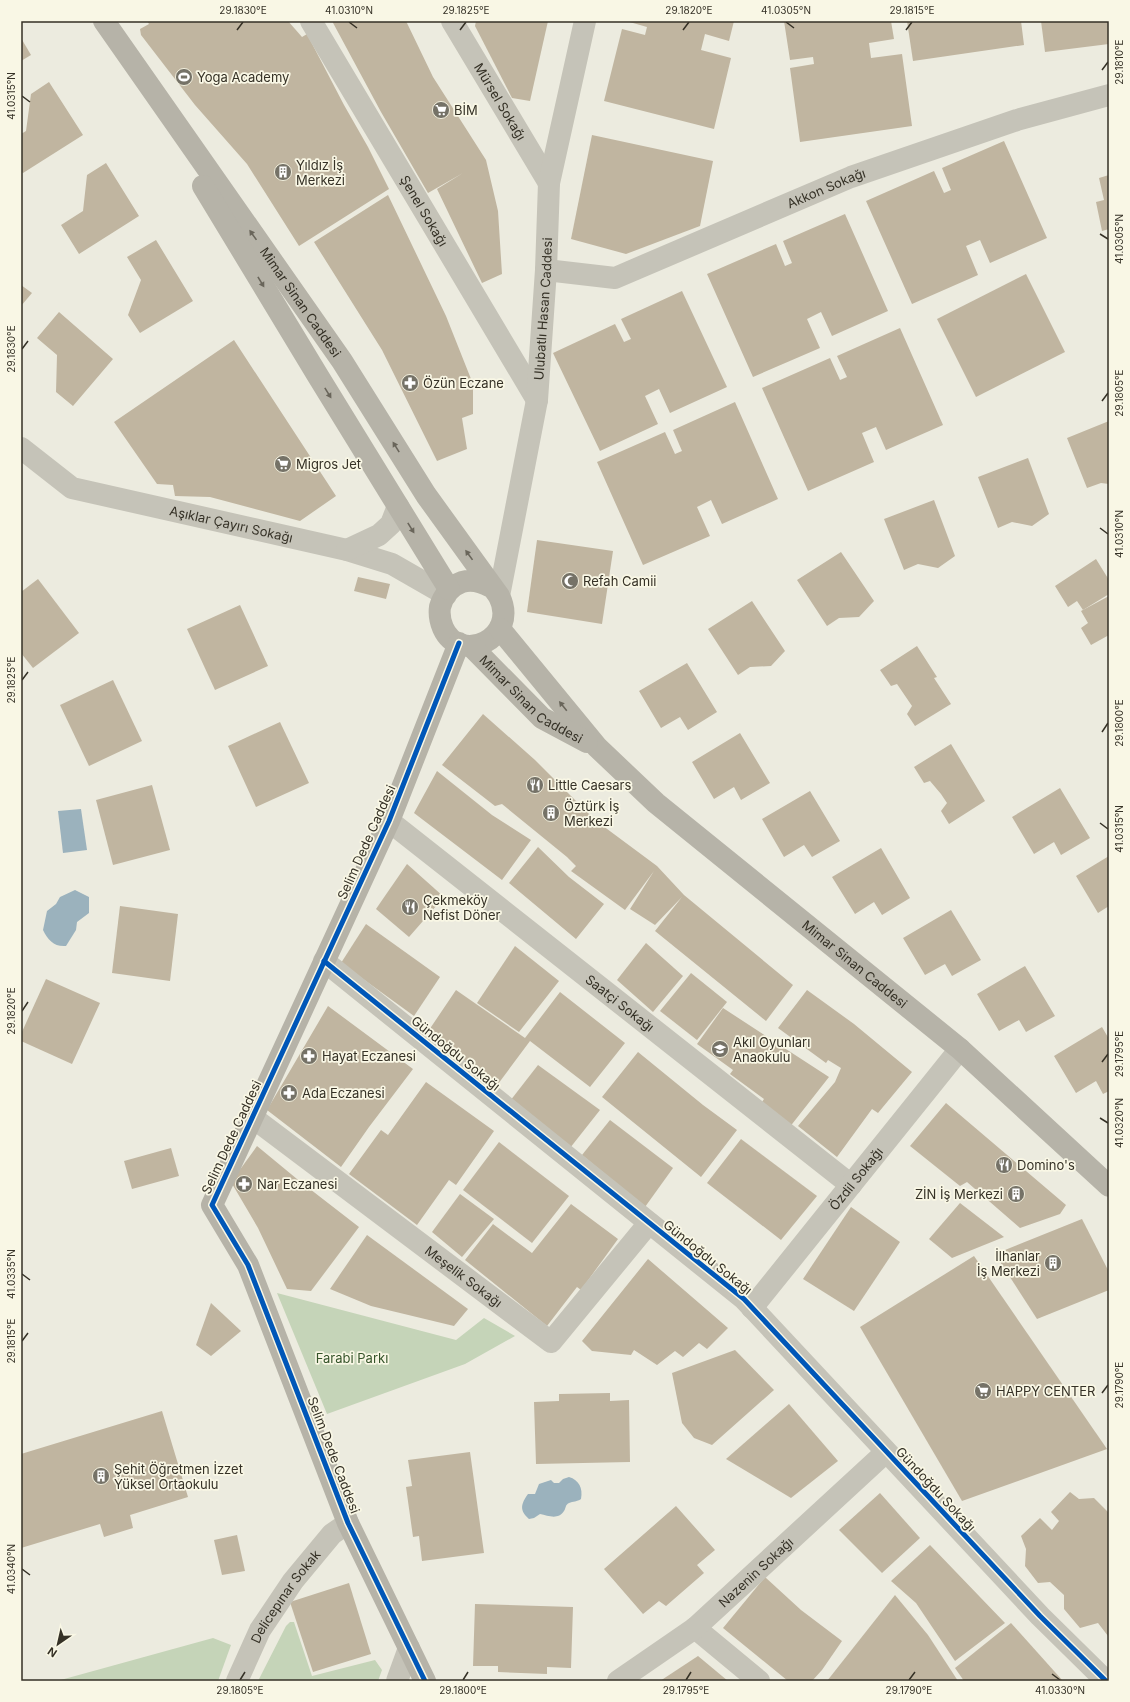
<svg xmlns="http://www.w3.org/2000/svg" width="1130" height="1702" viewBox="0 0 1130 1702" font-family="Inter,sans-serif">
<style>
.green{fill:#c5d4b8}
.water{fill:#9bb2bd}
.building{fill:#c0b5a0}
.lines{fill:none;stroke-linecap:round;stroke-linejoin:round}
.street{stroke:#c5c3b8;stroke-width:22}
.secondary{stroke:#b6b3a8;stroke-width:22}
.cycleway-casing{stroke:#f9f7e5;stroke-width:8}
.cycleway{stroke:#0057b8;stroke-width:5}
.oneway{fill:#69655a}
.ticks{fill:none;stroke:#353126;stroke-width:1.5}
.labels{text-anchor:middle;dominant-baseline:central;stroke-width:3.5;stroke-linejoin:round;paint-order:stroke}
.poi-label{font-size:13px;fill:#353126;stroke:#f9f7e5;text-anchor:start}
.street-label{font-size:13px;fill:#353126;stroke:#f9f7e5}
.park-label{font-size:13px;fill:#35542a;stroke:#f9f7e5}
.neatline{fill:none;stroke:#353126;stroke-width:1.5}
.ticks-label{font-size:10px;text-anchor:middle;fill:#353126}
</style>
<rect width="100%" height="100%" fill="#ecebdf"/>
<g class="green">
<polygon points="277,1293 456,1340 484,1318 515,1336 465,1364 327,1414"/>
<polygon points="290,1622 294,1622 312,1676 375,1660 382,1670 378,1681 258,1681 286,1626"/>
<polygon points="213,1638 231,1645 218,1681 57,1681"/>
</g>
<g class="water">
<polygon points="81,809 87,850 63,853 58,811"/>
<path d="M75,890l14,7v16l-12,9 -1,8 -10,16c-12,1 -18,-6 -23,-16l4,-19 9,-7 4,-7z"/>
<path d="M569,1477c10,3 14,11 12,22 -4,3 -8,2 -12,4 -4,2 -3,5 -5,8 -6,9 -15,5 -24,3l-6,4 -5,1c-10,-9 -8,-15 -1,-25h7l4,-10 12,-4 3,3h5l4,-4z"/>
</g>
<g class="building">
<polygon points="147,21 288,21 302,37 307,34 344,105 368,147 389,189 299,246 247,164 195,105 141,35 140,29 149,24"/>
<polygon points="332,21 406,21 433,77 486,160 498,211 502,274 482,283 437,189 463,173 428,193 381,112"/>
<polygon points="476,21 548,21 530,101 512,98 475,26"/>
<polygon points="626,21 734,21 729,41 705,34 701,50 731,58 714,129 604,101 622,29 645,35 647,27"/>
<polygon points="784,21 891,21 894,39 869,43 871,58 902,54 912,126 800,142 790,68 814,64 813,57 790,60"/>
<polygon points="907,21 1021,21 1024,45 913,61"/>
<polygon points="1041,21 1109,21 1109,44 1045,52"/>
<polygon points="21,38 31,55 21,61"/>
<polygon points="49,82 83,135 23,173 21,171 21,134 26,131 31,94"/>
<polygon points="592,135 713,161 700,226 626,254 571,239"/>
<polygon points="1004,141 1047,238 990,263 980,240 966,246 978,275 912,304 866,201 934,171 944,193 951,190 942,168"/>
<polygon points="106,163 139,216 79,254 61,225 83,211 87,175"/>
<polygon points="1109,175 1109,229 1102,231 1096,202 1104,200 1099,178"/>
<polygon points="388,195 446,316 473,384 473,414 462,418 467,449 437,461 382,350 314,242"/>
<polygon points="845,214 888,311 832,336 821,312 807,319 820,348 753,377 707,274 776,244 785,266 792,263 783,241"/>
<polygon points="156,240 193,301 140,333 128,315 141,280 127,257"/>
<polygon points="1026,274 1065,352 976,397 937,319"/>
<polygon points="21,285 32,293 21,306"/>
<polygon points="682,291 727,387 670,413 659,389 645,396 658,424 600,451 553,353 615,324 624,342 631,339 621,319"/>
<polygon points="59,312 113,359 73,406 56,392 57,355 37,338"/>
<polygon points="900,328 943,425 886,450 876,427 862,433 874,462 808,491 762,388 830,358 840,380 847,377 837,356"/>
<polygon points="234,340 336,496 300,521 210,497 175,496 173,485 157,484 114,422"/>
<polygon points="735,402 778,499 722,524 711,500 697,507 710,536 643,565 597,462 665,432 675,454 682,451 673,430"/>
<polygon points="1109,421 1109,484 1101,483 1087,488 1067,438"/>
<polygon points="1028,458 1049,514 1032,526 1012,522 998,528 978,477"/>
<polygon points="934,500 955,556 938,568 918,564 904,570 884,519"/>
<polygon points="537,540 613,551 602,624 527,612"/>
<polygon points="841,552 874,601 859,617 839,618 827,626 797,580"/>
<polygon points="1096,559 1109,580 1109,594 1083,610 1077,601 1068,607 1055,586"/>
<polygon points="358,577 390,584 386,599 354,591"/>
<polygon points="38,579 79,633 33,668 21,653 21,592"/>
<polygon points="1109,596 1109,635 1091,645 1081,628 1088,623 1081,611"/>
<polygon points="752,601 785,651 771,666 750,667 738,675 708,629"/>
<polygon points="240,605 268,666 215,690 187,629"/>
<polygon points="917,646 937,677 934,678 951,704 915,726 907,714 912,706 897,684 891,686 880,670"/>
<polygon points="687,663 717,712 688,730 680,717 661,728 639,691"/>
<polygon points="113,680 142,741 89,766 60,705"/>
<polygon points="483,714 535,760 595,820 657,866 684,895 793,985 766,1021 655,931 682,897 655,925 630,909 654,871 625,910 571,871 576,866 567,857 502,804 495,806 442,765"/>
<polygon points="280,722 309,783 256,807 228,746"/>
<polygon points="740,733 770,783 741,800 734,787 714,799 692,762"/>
<polygon points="951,744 985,801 949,824 941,811 947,803 941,794 930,781 924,783 914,767"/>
<polygon points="437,771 492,815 531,840 502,880 414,813"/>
<polygon points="152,785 170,850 113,865 96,800"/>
<polygon points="1060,788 1090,838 1061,855 1054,842 1034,854 1012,817"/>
<polygon points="810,791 840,841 812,857 804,845 784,857 762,819"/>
<polygon points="538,847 569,877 604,904 576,939 509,883"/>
<polygon points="881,848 910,898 882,915 874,902 855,914 832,877"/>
<polygon points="1109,856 1109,906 1098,913 1076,876"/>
<polygon points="407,864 444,897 409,937 376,909"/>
<polygon points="120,906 178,914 170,981 112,973"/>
<polygon points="951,910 981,960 952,976 945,964 925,975 903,938"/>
<polygon points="366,924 440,977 414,1016 341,963"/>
<polygon points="646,943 683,976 653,1012 617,980"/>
<polygon points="515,946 559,981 519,1032 477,1003"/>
<polygon points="1025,966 1055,1016 1026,1032 1019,1020 999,1031 977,994"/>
<polygon points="691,973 727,1002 697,1040 660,1011"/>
<polygon points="46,979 100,1003 72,1064 21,1041 21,1034"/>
<polygon points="456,990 525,1038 560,992 625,1043 590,1087 530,1041 498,1084 427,1033"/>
<polygon points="807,990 854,1024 912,1072 878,1113 872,1109 837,1157 798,1126 835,1082 841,1068 828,1060 826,1063 778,1028"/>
<polygon points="328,1006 413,1069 369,1127 341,1167 267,1110"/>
<polygon points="723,1008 829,1077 789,1128 760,1105 764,1099 730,1074 733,1070 697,1044"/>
<polygon points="1102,1027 1109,1039 1109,1091 1103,1094 1096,1081 1076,1093 1054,1056"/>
<polygon points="638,1052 703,1105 737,1130 701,1177 602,1097"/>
<polygon points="538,1065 600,1110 570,1148 510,1101"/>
<polygon points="426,1082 494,1131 456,1185 449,1180 417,1225 349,1174 381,1130 388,1135"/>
<polygon points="946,1103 1066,1205 1060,1214 1020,1228 967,1182 960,1186 910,1146"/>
<polygon points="610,1120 673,1168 645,1207 582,1155"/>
<polygon points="741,1139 817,1196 781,1240 707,1183"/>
<polygon points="499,1142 569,1196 532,1243 463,1190"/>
<polygon points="257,1146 297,1179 359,1227 311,1291 287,1289 258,1228 231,1182"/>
<polygon points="171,1148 179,1176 132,1189 124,1161"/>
<polygon points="460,1194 494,1219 462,1257 432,1232"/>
<polygon points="960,1203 1004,1237 952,1258 929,1239"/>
<polygon points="571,1204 618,1239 581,1290 577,1287 547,1326 465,1260 493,1224 532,1253"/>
<polygon points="851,1207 900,1242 854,1311 803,1279"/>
<polygon points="1082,1219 1109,1272 1109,1290 1037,1319 995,1254"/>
<polygon points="367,1235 468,1309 454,1326 371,1306 330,1289"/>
<polygon points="974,1256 1107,1449 962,1501 860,1327"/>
<polygon points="648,1259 728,1328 707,1349 699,1343 683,1357 675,1351 657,1365 634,1350 631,1355 592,1351 582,1341"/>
<polygon points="211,1303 241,1331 211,1356 196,1345"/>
<polygon points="735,1350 774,1390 712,1445 694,1438 682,1423 672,1373"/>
<polygon points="610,1393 610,1401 629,1400 630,1462 536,1464 534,1402 559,1401 559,1394"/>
<polygon points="789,1404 838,1461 791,1498 726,1459"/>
<polygon points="162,1411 188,1497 130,1515 133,1528 104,1537 100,1524 21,1548 21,1454"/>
<polygon points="470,1452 484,1553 422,1561 419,1536 413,1537 406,1487 412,1486 408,1460"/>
<polygon points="1070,1492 1079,1499 1094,1498 1108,1512 1109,1521 1108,1636 1098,1623 1080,1628 1064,1609 1064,1595 1050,1582 1038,1583 1025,1566 1026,1549 1021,1536 1040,1518 1052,1530 1059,1521 1051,1512"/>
<polygon points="880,1493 920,1538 882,1573 839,1530"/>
<polygon points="676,1506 715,1550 697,1565 704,1573 666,1606 659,1601 643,1614 604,1569"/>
<polygon points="237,1535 245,1571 222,1575 214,1540"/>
<polygon points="930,1545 1005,1623 955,1661 916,1603 891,1581"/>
<polygon points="765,1577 801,1610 842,1641 822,1670 812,1681 788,1681 723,1628"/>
<polygon points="349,1583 371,1654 313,1672 290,1602"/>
<polygon points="895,1595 928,1635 958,1681 827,1681"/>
<polygon points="475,1604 573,1607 571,1668 547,1667 547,1674 498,1672 498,1666 473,1666"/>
<polygon points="1011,1623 1063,1681 964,1681 955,1668"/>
<polygon points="698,1656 728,1681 660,1681"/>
</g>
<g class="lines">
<g class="street">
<path id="s1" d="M311,21l226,379"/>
<path id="s2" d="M452,21l97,162"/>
<path id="s3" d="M546,270l69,8 236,-101 166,-57 92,-25"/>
<path id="s4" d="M21,448l51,40 275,62 45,14 54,31"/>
<polyline points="347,550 379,535 391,524 398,506"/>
<path id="s5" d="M499,596l38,-196 9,-130 3,-87 36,-162"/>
<path id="s6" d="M389,821l462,364"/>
<polyline points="324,961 744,1299 1040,1616 1106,1681"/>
<path id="s7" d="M252,1117l299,225 98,-119"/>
<path id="s8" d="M752,1308l208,-259"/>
<polyline points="695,1628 759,1681"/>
<path id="s9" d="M237,1681l23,-51 33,-49 39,-47 16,-11"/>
<polyline points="397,1681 409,1648"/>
<path id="s10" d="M618,1681l77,-53 191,-176"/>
</g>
<g class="secondary">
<path id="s11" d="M104,21l238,340 84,134 73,101c21,42 -39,70 -56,32 -3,-7 -4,-14 -3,-21 3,-11 11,-21 22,-25 10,-3 20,0 29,5"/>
<polyline points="203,186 318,376 449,589"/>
<path id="s12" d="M500,629l97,118 59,56 304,246 149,137"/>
<path id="s13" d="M471,646l71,72 45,24"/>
<polyline points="425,1681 348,1523 248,1265 212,1205 389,821 459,643"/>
</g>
<g class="cycleway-casing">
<g id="cycleway">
<polyline points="324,961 744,1299 1040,1616 1106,1681"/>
<polyline points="425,1681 348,1523 248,1265 212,1205 389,821 459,643"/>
</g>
</g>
<use href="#cycleway" class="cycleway"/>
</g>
<defs><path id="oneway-solid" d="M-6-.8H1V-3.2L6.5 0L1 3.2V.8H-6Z"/></defs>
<g class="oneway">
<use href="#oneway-solid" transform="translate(253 235) rotate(-125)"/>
<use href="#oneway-solid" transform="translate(261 282) rotate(59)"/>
<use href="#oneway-solid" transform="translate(328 393) rotate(58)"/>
<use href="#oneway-solid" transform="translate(396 447) rotate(-122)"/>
<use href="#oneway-solid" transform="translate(411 528) rotate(58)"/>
<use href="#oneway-solid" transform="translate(469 555) rotate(-126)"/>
<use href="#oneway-solid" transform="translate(563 706) rotate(-129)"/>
</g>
<path class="ticks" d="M349,22l8,6M786,22l8,6M237,30l6,-8M460,30l6,-8M683,30l6,-8M906,30l6,-8M1102,70l6,-8M22,96l8,6M1100,234l8,5M22,349l6,-8M1102,401l6,-8M1100,528l8,6M22,680l6,-8M1102,732l6,-9M1100,823l8,6M22,1011l6,-9M1102,1062l6,-8M1100,1118l8,5M22,1274l8,6M22,1341l6,-8M1102,1393l6,-8M22,1569l8,6M1052,1674l8,6M240,1680l5,-8M463,1680l5,-8M686,1680l5,-8M909,1680l6,-8"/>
<defs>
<g id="stadium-disc" transform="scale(0.9)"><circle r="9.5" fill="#757267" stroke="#f9f7e5"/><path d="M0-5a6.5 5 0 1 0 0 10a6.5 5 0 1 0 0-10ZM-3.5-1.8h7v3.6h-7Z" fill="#fff"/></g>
<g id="supermarket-disc" transform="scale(0.9)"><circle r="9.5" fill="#757267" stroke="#f9f7e5"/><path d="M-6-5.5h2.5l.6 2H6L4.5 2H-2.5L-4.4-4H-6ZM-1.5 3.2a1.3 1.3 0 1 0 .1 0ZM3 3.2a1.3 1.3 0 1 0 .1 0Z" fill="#fff"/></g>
<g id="building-disc" transform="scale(0.9)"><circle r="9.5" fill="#757267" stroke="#f9f7e5"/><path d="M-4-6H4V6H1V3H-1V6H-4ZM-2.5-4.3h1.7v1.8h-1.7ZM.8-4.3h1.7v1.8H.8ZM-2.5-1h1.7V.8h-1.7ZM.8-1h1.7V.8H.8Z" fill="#fff"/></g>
<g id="pharmacy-disc" transform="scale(0.9)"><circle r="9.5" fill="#757267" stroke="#f9f7e5"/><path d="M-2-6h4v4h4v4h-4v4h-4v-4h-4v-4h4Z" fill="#fff"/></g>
<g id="mosque-disc" transform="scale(0.9)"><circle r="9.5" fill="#757267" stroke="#f9f7e5"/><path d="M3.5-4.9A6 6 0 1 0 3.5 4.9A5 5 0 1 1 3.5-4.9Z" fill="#fff"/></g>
<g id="restaurant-disc" transform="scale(0.9)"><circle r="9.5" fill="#757267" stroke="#f9f7e5"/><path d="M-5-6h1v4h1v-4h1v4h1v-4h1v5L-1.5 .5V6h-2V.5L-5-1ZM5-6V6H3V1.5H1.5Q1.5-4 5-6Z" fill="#fff"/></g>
<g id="school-disc" transform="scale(0.9)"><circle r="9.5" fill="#757267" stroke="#f9f7e5"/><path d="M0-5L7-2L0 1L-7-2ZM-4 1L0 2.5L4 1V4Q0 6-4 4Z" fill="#fff"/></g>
</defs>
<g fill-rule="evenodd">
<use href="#stadium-disc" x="184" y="77"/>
<use href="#supermarket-disc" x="441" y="110"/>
<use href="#building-disc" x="283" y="172"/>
<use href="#pharmacy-disc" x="410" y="383"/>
<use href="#supermarket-disc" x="283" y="464"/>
<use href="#mosque-disc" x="570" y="581"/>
<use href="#restaurant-disc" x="535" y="785"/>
<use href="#building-disc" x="551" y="813"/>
<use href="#restaurant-disc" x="410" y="907"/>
<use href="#school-disc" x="720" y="1049"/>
<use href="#pharmacy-disc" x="309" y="1056"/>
<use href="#pharmacy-disc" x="289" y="1093"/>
<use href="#restaurant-disc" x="1004" y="1165"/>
<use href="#pharmacy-disc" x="244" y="1184"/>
<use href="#building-disc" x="1016" y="1194"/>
<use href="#building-disc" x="1053" y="1263"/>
<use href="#supermarket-disc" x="983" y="1391"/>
<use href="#building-disc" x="101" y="1476"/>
</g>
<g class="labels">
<g class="poi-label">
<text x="197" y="77">Yoga Academy</text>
<text x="454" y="110">BİM</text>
<text x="296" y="165">Yıldız İş<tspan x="296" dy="15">Merkezi</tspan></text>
<text x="423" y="383">Özün Eczane</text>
<text x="296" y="464">Migros Jet</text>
<text x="583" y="581">Refah Camii</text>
<text x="548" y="785">Little Caesars</text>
<text x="564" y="806">Öztürk İş<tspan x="564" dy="15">Merkezi</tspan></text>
<text x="423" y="900">Çekmeköy<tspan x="423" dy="15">Nefist Döner</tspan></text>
<text x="733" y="1042">Akıl Oyunları<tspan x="733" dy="15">Anaokulu</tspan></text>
<text x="322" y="1056">Hayat Eczanesi</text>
<text x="302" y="1093">Ada Eczanesi</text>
<text x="1017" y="1165">Domino's</text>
<text x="257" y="1184">Nar Eczanesi</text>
<text x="1003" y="1194" text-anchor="end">ZİN İş Merkezi</text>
<text x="1040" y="1256" text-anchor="end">İlhanlar<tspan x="1040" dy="15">İş Merkezi</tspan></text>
<text x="996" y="1391">HAPPY CENTER</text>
<text x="114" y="1469">Şehit Öğretmen İzzet<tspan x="114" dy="15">Yüksel Ortaokulu</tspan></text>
</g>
<g class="street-label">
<text stroke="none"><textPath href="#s2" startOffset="94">Mürsel Sokağı</textPath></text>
<text stroke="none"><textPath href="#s3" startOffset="299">Akkon Sokağı</textPath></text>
<text stroke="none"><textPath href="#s1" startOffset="221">Şenel Sokağı</textPath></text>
<text stroke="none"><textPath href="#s11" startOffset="343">Mimar Sinan Caddesi</textPath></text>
<text stroke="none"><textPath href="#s5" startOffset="291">Ulubatlı Hasan Caddesi</textPath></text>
<text stroke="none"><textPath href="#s4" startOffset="228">Aşıklar Çayırı Sokağı</textPath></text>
<text stroke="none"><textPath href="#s13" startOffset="81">Mimar Sinan Caddesi</textPath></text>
<text transform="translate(366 842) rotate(-66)">Selim Dede Caddesi</text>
<text stroke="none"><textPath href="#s12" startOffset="490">Mimar Sinan Caddesi</textPath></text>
<text stroke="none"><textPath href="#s6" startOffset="294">Saatçi Sokağı</textPath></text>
<text transform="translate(456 1053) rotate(39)">Gündoğdu Sokağı</text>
<text transform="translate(231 1137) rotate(-65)">Selim Dede Caddesi</text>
<text stroke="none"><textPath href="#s8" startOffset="166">Özdil Sokağı</textPath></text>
<text transform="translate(708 1257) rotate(39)">Gündoğdu Sokağı</text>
<text stroke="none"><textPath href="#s7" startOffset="265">Meşelik Sokağı</textPath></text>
<text transform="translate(334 1455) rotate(69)">Selim Dede Caddesi</text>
<text transform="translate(936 1489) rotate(47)">Gündoğdu Sokağı</text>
<text stroke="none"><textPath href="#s10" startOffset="176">Nazenin Sokağı</textPath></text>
<text stroke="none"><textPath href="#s9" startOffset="98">Delicepınar Sokak</textPath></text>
</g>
<g class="park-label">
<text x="352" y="1358">Farabi Parkı</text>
</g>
</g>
<rect width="1130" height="1702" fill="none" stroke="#f9f7e5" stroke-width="44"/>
<g transform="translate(58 1644) rotate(214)" stroke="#f9f7e5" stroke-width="3" paint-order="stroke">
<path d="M0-3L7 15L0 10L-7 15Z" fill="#353126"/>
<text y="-6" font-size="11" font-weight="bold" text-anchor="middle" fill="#353126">N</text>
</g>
<rect x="22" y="22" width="1086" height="1658" class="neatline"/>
<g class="ticks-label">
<text x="243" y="14">29.1830°E</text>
<text x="349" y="14">41.0310°N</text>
<text x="466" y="14">29.1825°E</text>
<text x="689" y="14">29.1820°E</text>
<text x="786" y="14">41.0305°N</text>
<text x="912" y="14">29.1815°E</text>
<text transform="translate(1119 62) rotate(-90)" y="4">29.1810°E</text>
<text transform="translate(11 96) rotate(-90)" y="4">41.0315°N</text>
<text transform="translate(1119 239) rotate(-90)" y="4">41.0305°N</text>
<text transform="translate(11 349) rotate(-90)" y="4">29.1830°E</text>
<text transform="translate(1119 393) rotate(-90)" y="4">29.1805°E</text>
<text transform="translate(1119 534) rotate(-90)" y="4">41.0310°N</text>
<text transform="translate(11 680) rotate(-90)" y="4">29.1825°E</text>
<text transform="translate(1119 723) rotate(-90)" y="4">29.1800°E</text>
<text transform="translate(1119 829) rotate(-90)" y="4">41.0315°N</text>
<text transform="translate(11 1011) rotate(-90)" y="4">29.1820°E</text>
<text transform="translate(1119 1054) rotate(-90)" y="4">29.1795°E</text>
<text transform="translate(1119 1123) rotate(-90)" y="4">41.0320°N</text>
<text transform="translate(11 1274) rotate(-90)" y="4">41.0335°N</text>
<text transform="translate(11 1341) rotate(-90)" y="4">29.1815°E</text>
<text transform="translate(1119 1385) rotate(-90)" y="4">29.1790°E</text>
<text transform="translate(11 1569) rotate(-90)" y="4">41.0340°N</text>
<text x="240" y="1694">29.1805°E</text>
<text x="463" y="1694">29.1800°E</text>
<text x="686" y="1694">29.1795°E</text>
<text x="909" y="1694">29.1790°E</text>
<text x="1060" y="1694">41.0330°N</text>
</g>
</svg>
